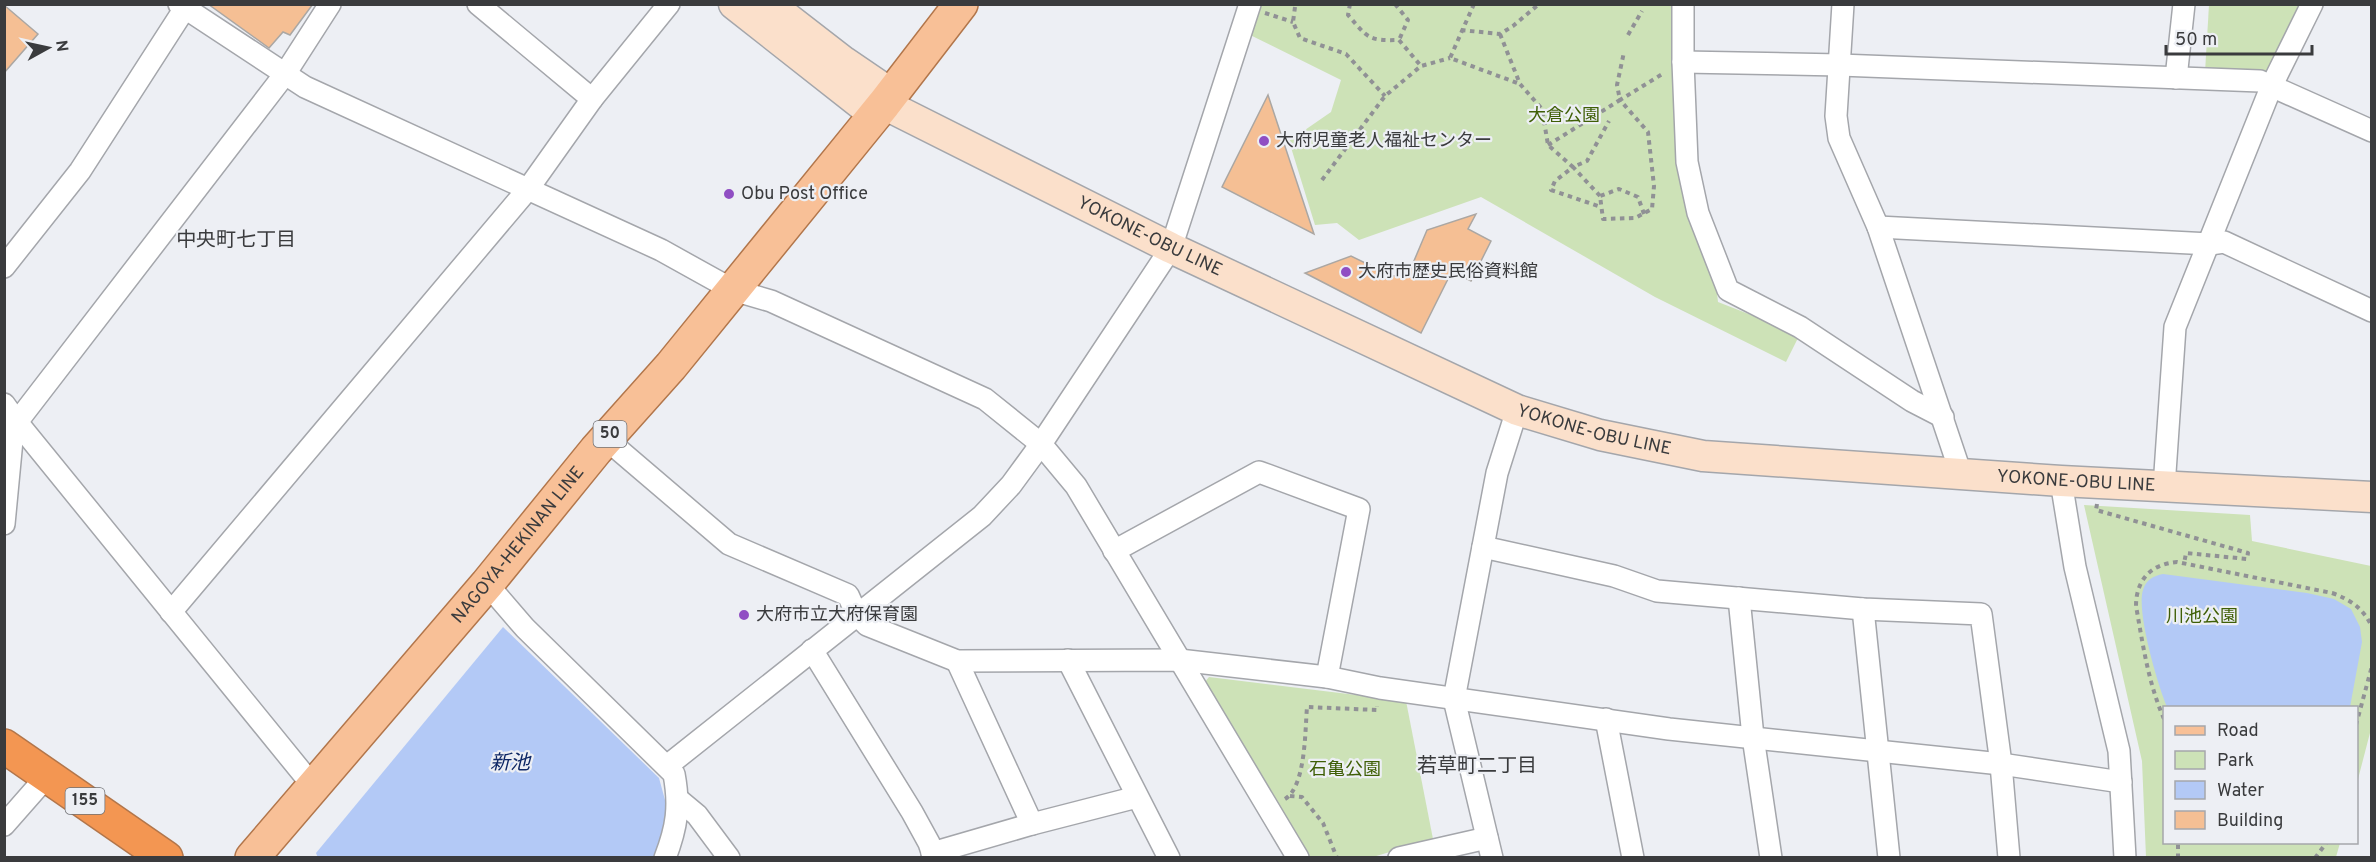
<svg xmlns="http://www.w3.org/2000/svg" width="2376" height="862" viewBox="0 0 2376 862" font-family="Overpass,'Noto Sans JP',sans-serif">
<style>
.green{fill:#cde2b7}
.water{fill:#b3c9f6}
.building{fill:#f5bf94;stroke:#aba7a3;stroke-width:1.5}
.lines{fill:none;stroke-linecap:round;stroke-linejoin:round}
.street-casing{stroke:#a4a6ab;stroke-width:24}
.secondary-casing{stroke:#a4a6ab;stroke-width:33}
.primary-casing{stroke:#b2764b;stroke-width:36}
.highway-casing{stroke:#b2764b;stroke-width:36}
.path{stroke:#909195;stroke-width:4;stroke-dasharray:4.5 4.5;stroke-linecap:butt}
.street{stroke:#fff;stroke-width:21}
.secondary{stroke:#fbe0cb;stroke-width:30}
.primary{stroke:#f8c097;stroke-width:33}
.highway{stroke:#f39652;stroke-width:33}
.poi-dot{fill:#904ec3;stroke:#edeff4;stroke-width:2}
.labels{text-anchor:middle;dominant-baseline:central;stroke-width:4.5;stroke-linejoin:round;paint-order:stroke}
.shield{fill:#edeff4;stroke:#707174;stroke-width:1.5}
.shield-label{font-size:16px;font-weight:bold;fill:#3a3b3d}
.park-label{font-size:18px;fill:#3f5f06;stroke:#edeff4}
.poi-label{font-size:18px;fill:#3a3b3d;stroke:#edeff4;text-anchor:start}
.street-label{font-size:18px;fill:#3a3b3d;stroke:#edeff4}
.neighbourhood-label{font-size:20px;fill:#3a3b3d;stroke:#edeff4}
.water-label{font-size:20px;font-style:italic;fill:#0e2765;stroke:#edeff4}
</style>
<rect width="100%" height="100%" fill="#edeff4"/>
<g class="green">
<polygon points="1251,5 1671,5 1675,71 1714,265 1718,302 1800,334 1786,362 1655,297 1481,197 1359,240 1337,223 1315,225 1289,141 1331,112 1341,80 1246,33"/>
<polygon points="2209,5 2304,5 2273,76 2205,72"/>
<polygon points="2084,505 2250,515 2252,541 2371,566 2371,729 2357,783 2356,708 2164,708 2164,842 2340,843 2336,857 2146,857 2142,761"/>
<polygon points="1209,677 1406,701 1433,839 1373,857 1310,857 1204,683"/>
</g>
<g class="water">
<path d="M2163,574l144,19 27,6 17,10 9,18 2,15 -12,65h-183c-9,-21 -31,-96 -24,-117 3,-10 10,-14 20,-16z"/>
<polygon points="503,627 659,778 668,811 658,857 318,858 316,853"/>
</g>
<g class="building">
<polygon points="208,4 313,4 290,35 283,32 269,48"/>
<polygon points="4,5 38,34 4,73"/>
<polygon points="1268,95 1314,234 1222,187"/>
<polygon points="1476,214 1468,229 1491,241 1471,281 1452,271 1421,333 1305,273 1351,256 1392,276 1408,275 1427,230"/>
</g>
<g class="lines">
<g class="street-casing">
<g id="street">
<polyline points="179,4 305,87 661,250 733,290 771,301 985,399 1041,444 1076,486 1298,858"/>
<polyline points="1683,4 1683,62 1687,162 1698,213 1728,290 1800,327 1912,401 1943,417"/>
<polyline points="1843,4 1836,116 1839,138 1878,227 1961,474"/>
<polyline points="1683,62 1840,65 2260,81 2372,131"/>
<polyline points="2176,78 2184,4"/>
<polyline points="592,99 669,4"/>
<polyline points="1878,227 2210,244 2224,242 2372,311"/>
<polyline points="4,267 80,171 185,8"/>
<polyline points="4,404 17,422 313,786"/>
<polyline points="606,439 729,544 848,595 857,615 867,625 957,661 1179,660 1327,677 1380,688 1669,729 2001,764 2121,782"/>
<polyline points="2061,481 2075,567 2119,751 2125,858"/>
<polyline points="2164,487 2175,327 2272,85 2312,4"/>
<polyline points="4,524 12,440 17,422 285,74 330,4"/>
<polyline points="1483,547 1614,576 1657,591 1863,609 1981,614 2001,764 2009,858"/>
<polyline points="1114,551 1259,472 1359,509 1327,677"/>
<path d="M487,584l38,44 149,146c6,32 3,53 -9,84"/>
<polyline points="1739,598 1753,737 1771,858"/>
<polyline points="1863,609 1889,858"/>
<polyline points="171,612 528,189 592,99 478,4"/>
<polyline points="812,650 912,812 929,843 934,858"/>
<polyline points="1068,660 1169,858"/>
<polyline points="957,661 1032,824"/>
<polyline points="1606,719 1633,858"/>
<polyline points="667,766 982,516 1011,485 1041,444 1171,248 1250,4"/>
<polyline points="679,800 697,815 729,858"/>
<polyline points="4,825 48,775"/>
<polyline points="932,853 1032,824 1137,797"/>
<polyline points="1399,858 1487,838"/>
<polyline points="1492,858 1454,699 1497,473 1517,410"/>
</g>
</g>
<g class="secondary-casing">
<g id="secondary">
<polyline points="734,4 875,115"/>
<polyline points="769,4 844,62 891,94"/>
<path id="s1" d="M884,104l287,144 346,162 83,25 103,21 358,25 311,16"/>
</g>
</g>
<g class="primary-casing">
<g id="primary">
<path id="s2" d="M252,858l235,-274 109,-134 75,-84 213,-262 77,-100"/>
</g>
</g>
<g class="highway-casing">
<polyline id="highway" points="4,746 166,858"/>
</g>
<g class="path">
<path d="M1350,4l-2,11c20,23 20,26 51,25"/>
<polyline points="1395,4 1408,20 1399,40"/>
<polyline points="1474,4 1450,58 1520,84"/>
<polyline points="1295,7 1293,22 1300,38 1346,54 1385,96"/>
<polyline points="1265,13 1293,22"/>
<polyline points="1461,30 1500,34 1513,26 1539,4"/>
<polyline points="1500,34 1520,84 1542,109 1548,145 1573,167 1587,161 1609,121"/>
<polyline points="1628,35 1642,11"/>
<polyline points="1399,40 1421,66"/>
<polyline points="1548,145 1620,100 1617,85 1624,52"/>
<polyline points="1322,180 1385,96 1421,66 1450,58"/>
<polyline points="1600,196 1573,167 1555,181 1551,190 1601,207"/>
<polyline points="1644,214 1638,197 1619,189 1600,196 1603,219 1635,218 1652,209 1654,186 1648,132 1620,100 1664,73"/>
<polyline points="2097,504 2096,510 2248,553 2247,559 2186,553 2184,564"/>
<path d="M2164,719c-16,-37 -21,-74 -28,-113 0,-26 15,-42 41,-44l155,31c19,7 31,15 40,34"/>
<polyline points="2356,725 2372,666"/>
<polyline points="1290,796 1302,797 1323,823 1337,858"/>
<path d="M1285,799c21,-13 20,-69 22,-92l70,3v-4"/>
<polyline points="2178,858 2178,842"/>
<polyline points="2315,858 2327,842"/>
</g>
<use href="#street" class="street"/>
<use href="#secondary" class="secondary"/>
<use href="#primary" class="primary"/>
<use href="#highway" class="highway"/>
</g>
<g class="poi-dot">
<circle cx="1264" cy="141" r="6"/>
<circle cx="729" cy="194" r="6"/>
<circle cx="1346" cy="272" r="6"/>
<circle cx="744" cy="615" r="6"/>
</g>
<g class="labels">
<g class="shield">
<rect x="593.5" y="421" width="33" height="26" rx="4.5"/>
<rect x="65.5" y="788" width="39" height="26" rx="4.5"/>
</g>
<g class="shield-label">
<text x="610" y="434">50</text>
<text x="85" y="801">155</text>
</g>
<g class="park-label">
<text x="1564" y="116">大倉公園</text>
<text x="2202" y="617">川池公園</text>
<text x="1345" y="770">石亀公園</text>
</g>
<g class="poi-label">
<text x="1276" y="141">大府児童老人福祉センター</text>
<text x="741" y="194">Obu Post Office</text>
<text x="1358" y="272">大府市歴史民俗資料館</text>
<text x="756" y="615">大府市立大府保育園</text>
</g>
<g class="street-label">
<text stroke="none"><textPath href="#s1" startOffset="297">YOKONE-OBU LINE</textPath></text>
<text stroke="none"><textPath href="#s1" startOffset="783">YOKONE-OBU LINE</textPath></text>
<text stroke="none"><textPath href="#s1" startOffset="1269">YOKONE-OBU LINE</textPath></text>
<text stroke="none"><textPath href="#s2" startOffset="411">NAGOYA-HEKINAN LINE</textPath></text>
</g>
<g class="neighbourhood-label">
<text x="236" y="241">中央町七丁目</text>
<text x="1477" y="767">若草町二丁目</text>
</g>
<g class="water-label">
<text x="510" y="764">新池</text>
</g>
</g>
<rect width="2376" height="862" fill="none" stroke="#3a3b3d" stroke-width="12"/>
<rect x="2163" y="706" width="195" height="138" fill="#edeff4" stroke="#a5a7ab" stroke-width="1.5"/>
<rect x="2175" y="726" width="30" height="9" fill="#f8c097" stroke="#a5a7ab" stroke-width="1.5"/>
<text x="2217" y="736" font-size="18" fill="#3a3b3d">Road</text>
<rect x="2175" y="751" width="30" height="18" fill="#cde2b7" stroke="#a5a7ab" stroke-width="1.5"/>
<text x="2217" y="766" font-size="18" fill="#3a3b3d">Park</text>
<rect x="2175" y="781" width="30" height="18" fill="#b3c9f6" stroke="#a5a7ab" stroke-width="1.5"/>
<text x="2217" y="796" font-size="18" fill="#3a3b3d">Water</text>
<rect x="2175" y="811" width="30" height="18" fill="#f5bf94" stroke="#a5a7ab" stroke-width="1.5"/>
<text x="2217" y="826" font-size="18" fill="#3a3b3d">Building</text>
<g transform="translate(48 48) rotate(82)" stroke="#edeff4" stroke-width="4.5" paint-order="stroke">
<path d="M0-4.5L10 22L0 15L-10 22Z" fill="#3a3b3d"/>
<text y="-9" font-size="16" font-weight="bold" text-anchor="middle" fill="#3a3b3d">N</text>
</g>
<path d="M2166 45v9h146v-9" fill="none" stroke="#3a3b3d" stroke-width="3"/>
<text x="2175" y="45" font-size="18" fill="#3a3b3d" stroke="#edeff4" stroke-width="4.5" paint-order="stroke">50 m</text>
</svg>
